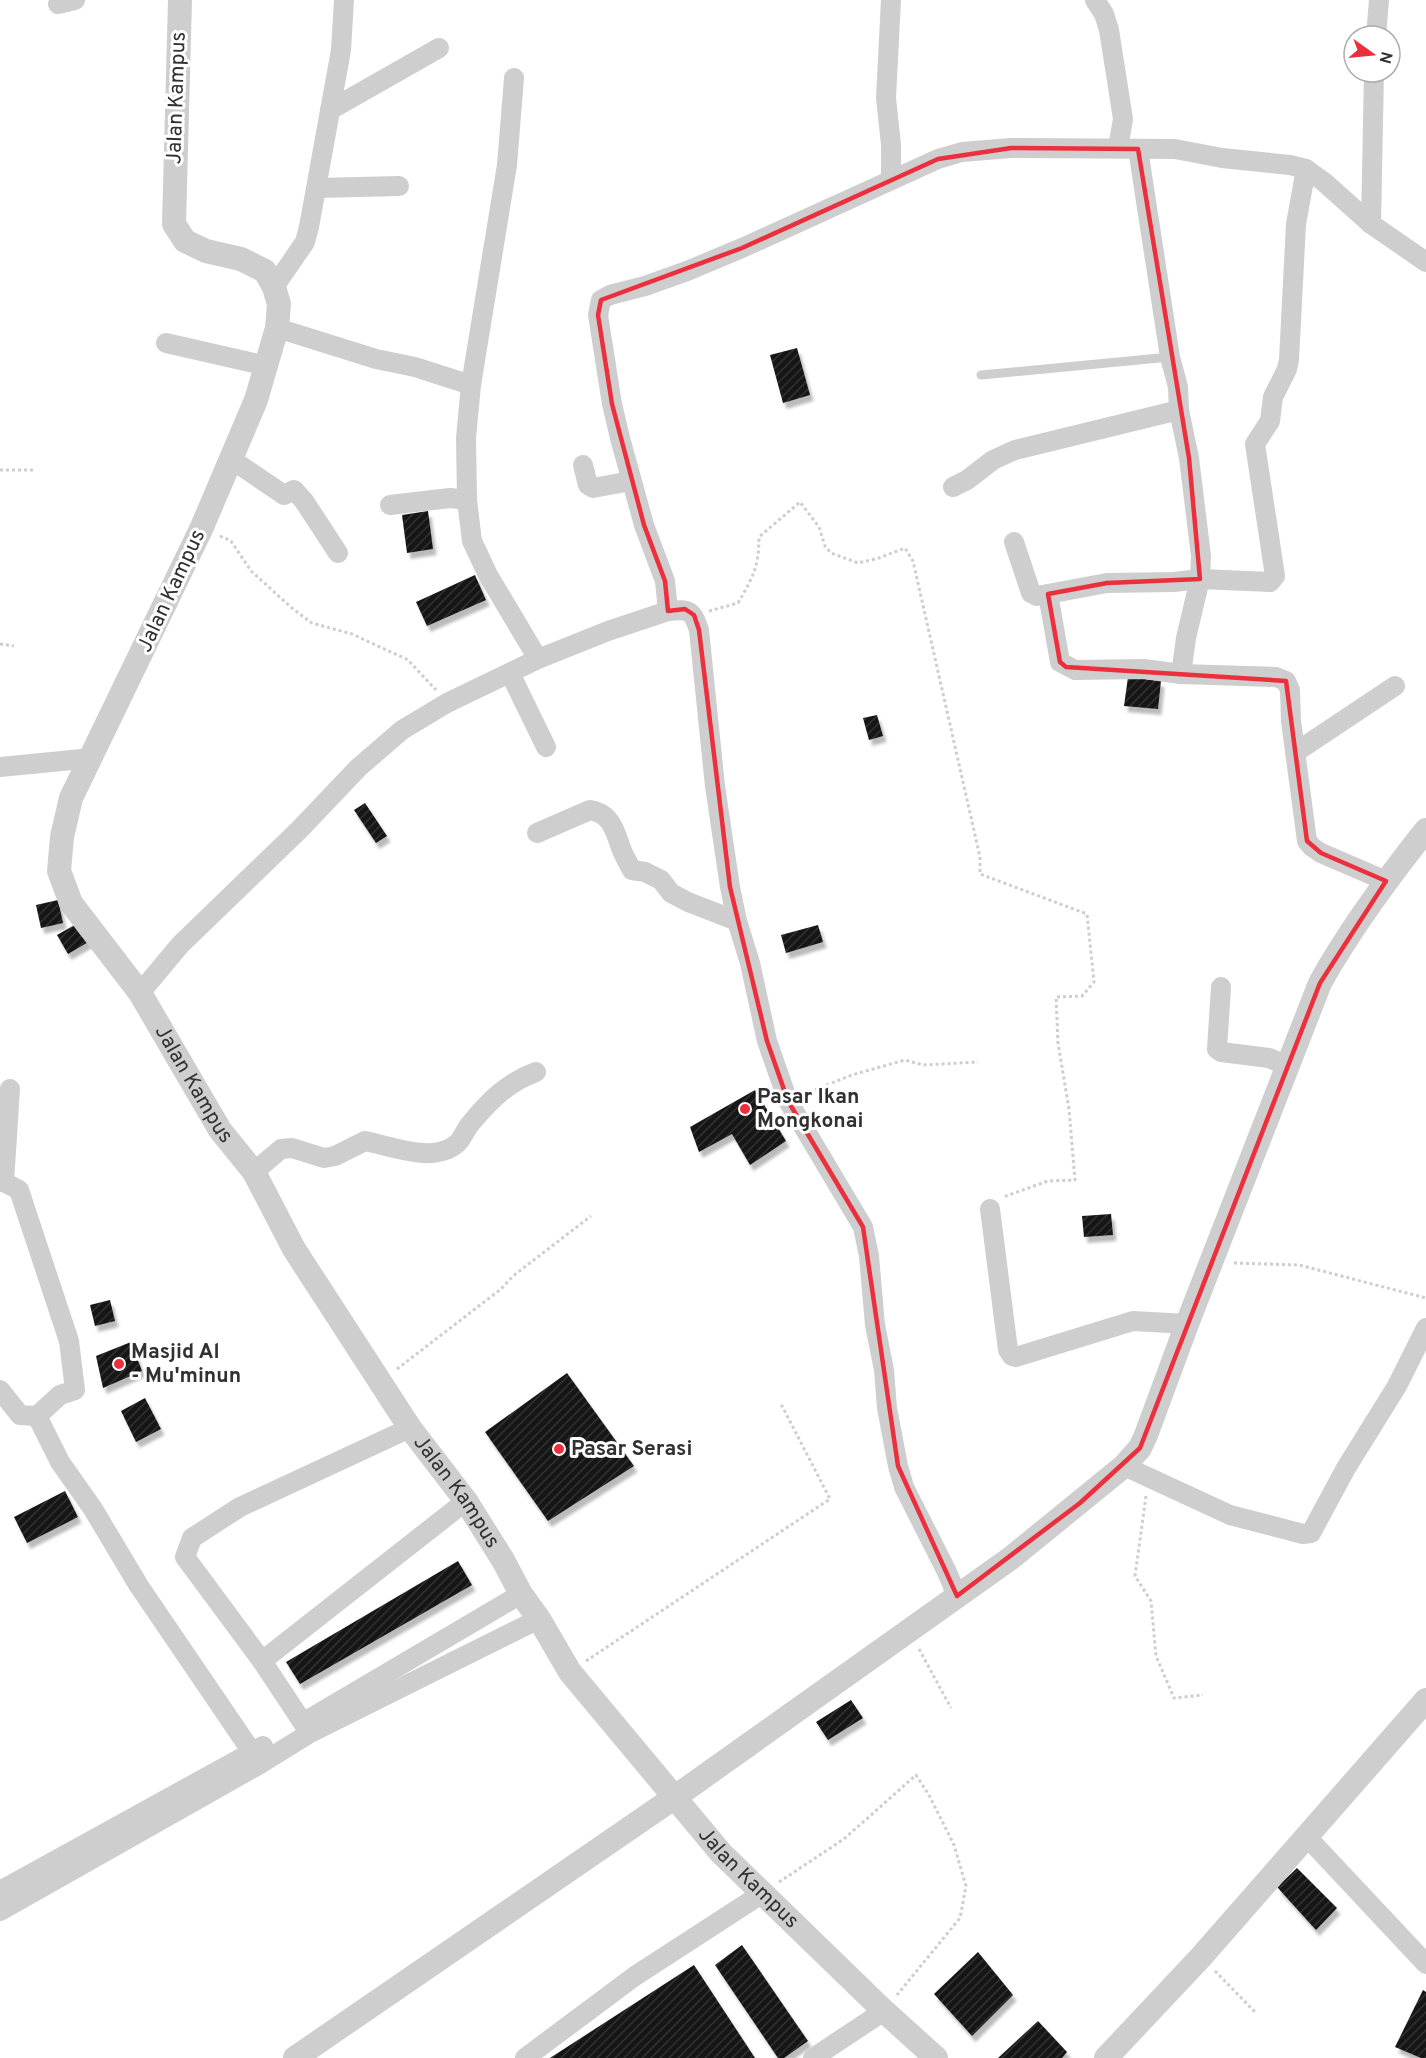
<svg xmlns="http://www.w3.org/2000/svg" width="1426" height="2058" viewBox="0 0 1426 2058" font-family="Overpass,sans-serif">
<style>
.building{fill:url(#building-hatch);filter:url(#shadow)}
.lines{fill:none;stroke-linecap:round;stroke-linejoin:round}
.path{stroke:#cecece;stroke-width:3;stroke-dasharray:3 3;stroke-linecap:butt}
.service{stroke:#cecece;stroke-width:9}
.minor{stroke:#cecece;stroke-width:20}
.tertiary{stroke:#cecece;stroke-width:24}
.marked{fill:none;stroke:#ec2f3d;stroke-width:4.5;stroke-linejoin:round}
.poi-dot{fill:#ec2f3d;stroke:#fff;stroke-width:2}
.labels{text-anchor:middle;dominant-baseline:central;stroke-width:6;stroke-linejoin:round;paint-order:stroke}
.street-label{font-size:21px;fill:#313131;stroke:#fff}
.poi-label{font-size:21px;font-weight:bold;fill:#313131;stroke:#fff;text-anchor:start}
</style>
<defs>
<pattern id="building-hatch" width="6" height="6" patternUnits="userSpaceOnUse" patternTransform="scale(1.5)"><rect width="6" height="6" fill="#181818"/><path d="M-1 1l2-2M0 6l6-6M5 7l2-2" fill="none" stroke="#313131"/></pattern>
<filter id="shadow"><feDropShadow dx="3.5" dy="6" stdDeviation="1.5" flood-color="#0004"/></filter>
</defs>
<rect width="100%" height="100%" fill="#fff"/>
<g class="building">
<polygon points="797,348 810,395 783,403 770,355"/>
<polygon points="428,511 433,549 407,553 402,515"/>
<polygon points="475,575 486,600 427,626 416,602"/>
<polygon points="1128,677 1161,681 1158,709 1124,706"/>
<polygon points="877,715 883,736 869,740 863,718"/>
<polygon points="365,803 387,836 376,843 354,810"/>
<polygon points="58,900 63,923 41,928 36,905"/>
<polygon points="80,922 90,941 68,954 57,935"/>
<polygon points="818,925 823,942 786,953 781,935"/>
<polygon points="755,1090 786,1141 750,1165 732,1134 699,1152 690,1127"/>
<polygon points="1111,1214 1113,1235 1084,1237 1082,1216"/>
<polygon points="110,1300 115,1321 95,1326 90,1305"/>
<polygon points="131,1342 142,1371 103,1388 96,1356"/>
<polygon points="567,1373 634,1466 548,1521 485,1432"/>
<polygon points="145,1398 161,1429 136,1442 121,1411"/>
<polygon points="65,1491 78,1517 27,1543 14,1517"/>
<polygon points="458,1561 472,1585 300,1684 286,1662"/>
<polygon points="851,1700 863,1718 828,1740 816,1722"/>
<polygon points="1297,1868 1337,1908 1316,1930 1277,1887"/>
<polygon points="742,1945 808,2041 784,2058 778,2058 715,1965"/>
<polygon points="978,1952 1013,1995 972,2036 934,1994"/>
<polygon points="694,1965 755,2058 550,2058"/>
<polygon points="1423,1990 1426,1992 1426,2058 1421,2058 1395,2047"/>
<polygon points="1038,2021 1067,2052 1062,2058 998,2058"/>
</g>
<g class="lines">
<g class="path">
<polyline points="0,470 34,470"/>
<polyline points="220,536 231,541 251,571 261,580 293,609 312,623 352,634 408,660 436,690"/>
<path d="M709,611l29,-8c15,-26 21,-36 21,-66l41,-35 19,25 6,19 6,7 27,10 21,-5 26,-10 8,13 67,296v17l107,40 7,68 -12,14 -26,1 2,46 11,66 6,71 -27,1 -45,16"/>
<polyline points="0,644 14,646"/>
<polyline points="804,1094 852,1075 905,1060 923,1065 978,1062"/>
<polyline points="1234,1263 1299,1265 1426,1298"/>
<polyline points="397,1369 501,1289 513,1276 591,1216"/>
<polyline points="1146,1496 1135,1576 1151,1601 1156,1656 1174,1698 1203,1695"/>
<polyline points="919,1649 951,1708"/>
<polyline points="586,1661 830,1499 780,1402"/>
<polyline points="779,1882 844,1839 916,1775 929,1795 954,1845 966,1886 960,1918 897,1995"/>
<polyline points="1215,1971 1255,2012"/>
</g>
<polyline class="service" points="981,375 1170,357"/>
<g class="minor">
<polyline points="1095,0 1104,14 1109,30 1123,119 1118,148"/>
<polyline points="58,4 75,0"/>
<polyline points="1376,36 1379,0"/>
<polyline points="514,78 507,165 471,385 466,438 467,500 472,541 488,575 538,659"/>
<polyline points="330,110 439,48"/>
<polyline points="1138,149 1170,357 1178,387 1179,410 1189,458 1201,556 1200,579 1186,638 1181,674"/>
<polyline points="891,180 891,145 886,98 891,0"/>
<polyline points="317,188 399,186"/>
<polyline points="1371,224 1374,72"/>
<polyline points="274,287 305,242 309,227 341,50 344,0"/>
<polyline points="277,328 376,359 415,367 471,385"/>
<polyline points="166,343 267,366"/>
<polyline points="231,459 284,495 294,490 304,501 338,553"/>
<polyline points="583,465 588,485 593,488 631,481"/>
<polyline points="953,487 967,480 993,460 1015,450 1179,410"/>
<polyline points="390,505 450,498 467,500"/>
<polyline points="1014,542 1031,593 1037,596 1107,583 1174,582 1200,579 1270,582 1275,576 1255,444 1270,421 1273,397 1287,369 1289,360 1296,224 1306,169"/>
<polyline points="1048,594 1060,662 1075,670 1144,669 1181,674 1276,677 1286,681 1290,690 1291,721 1307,841 1312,847 1321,853 1386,881"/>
<polyline points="668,611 665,581 644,525 620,438 612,404 598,315 601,300 610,295 645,286 687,271 742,248 938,159 962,152 1011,148 1175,149 1222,158 1290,165 1306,169 1324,182 1371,224 1426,262"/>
<polyline points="510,673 546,747"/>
<polyline points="1296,752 1395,686"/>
<polyline points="0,767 92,758"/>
<path d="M537,833l53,-23c21,3 25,21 31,38 3,8 7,15 11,22l13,2 16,8 10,13 17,9 49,19"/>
<polyline points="1221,987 1217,1049 1221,1052 1269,1058 1287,1066"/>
<path d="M140,993l40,-48 120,-116 58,-61 44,-38 45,-27 91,-44 70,-28 60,-20c22,-2 24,-1 31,19l16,156 15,101 7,34 13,42 17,78 21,60 75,126 6,29 6,69 9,45 3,38 11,58 6,21 43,85 10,24"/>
<path d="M254,1172l27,-23 11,-1 32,10 11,-2 30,-15c19,4 39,11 59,12 9,1 24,-2 31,-8 8,-5 10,-16 16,-22 18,-22 37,-41 65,-51"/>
<polyline points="0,1182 4,1182 19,1190 69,1341 75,1390 60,1395 37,1416 60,1462 93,1509 139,1586 260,1764"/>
<polyline points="4,1182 10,1089"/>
<polyline points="990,1209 1008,1350 1012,1356 1016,1357 1133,1321 1187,1324"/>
<polyline points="0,1390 20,1415 37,1416"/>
<polyline points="1124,1466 1230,1515 1303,1534 1311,1533 1346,1468 1397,1386 1426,1328"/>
<polyline points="262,1661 466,1501"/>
<polyline points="304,1722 521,1594"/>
<polyline points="309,1732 262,1661 185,1557 192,1538 240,1507 410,1428"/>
<polyline points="1307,1837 1426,1964"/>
<polyline points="0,1891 263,1746"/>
<polyline points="0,1911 260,1764 310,1733 539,1619"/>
<polyline points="525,2058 635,1976 763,1893"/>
<polyline points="813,2058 884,2011"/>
</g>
<g class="tertiary">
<path id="s1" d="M180,0l-6,224 11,17 21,10 35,8 24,12 9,16 5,17 -2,24 -21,72 -54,127 -131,271 -9,39 -3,34 12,32 69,90 80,137 34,42 40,77 116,179 56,73 37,59 18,34 18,25 31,53 151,181 163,158 52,47"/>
<path d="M295,2058l380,-261 336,-239 113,-92 16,-18 6,-13 41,-111 133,-341c30,-54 67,-104 106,-153"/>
<polyline points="1106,2058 1201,1957 1426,1700"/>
</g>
</g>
<path class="marked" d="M1011,148l127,1 51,309 11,121 -93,4 -59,11 12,68 6,5 220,14 21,160 14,12 65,28 -66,102 -180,465 -60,55 -123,93 -59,-130 -35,-239 -75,-126 -21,-60 -37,-154 -31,-257 -5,-15 -9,-6 -17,2 -3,-30 -21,-56 -32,-121 -14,-89 3,-15 141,-52 196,-89z"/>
<g class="poi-dot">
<circle cx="745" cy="1109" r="6"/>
<circle cx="119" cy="1364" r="6"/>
<circle cx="559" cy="1449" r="6"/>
</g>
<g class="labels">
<g class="street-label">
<text transform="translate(177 98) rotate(-88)">Jalan Kampus</text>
<text transform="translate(172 591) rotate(-65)">Jalan Kampus</text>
<text stroke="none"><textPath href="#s1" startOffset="1232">Jalan Kampus</textPath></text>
<text stroke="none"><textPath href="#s1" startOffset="1718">Jalan Kampus</textPath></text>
<text stroke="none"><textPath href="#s1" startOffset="2204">Jalan Kampus</textPath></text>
</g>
<g class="poi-label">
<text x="757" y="1097">Pasar Ikan<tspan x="757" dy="24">Mongkonai</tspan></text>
<text x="131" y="1352">Masjid Al<tspan x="131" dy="24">- Mu'minun</tspan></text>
<text x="571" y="1449">Pasar Serasi</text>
</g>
</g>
<g transform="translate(1372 54) rotate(105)"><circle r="28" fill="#ffffff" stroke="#adadad" stroke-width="1.5"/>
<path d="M0-4.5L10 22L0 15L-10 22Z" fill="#ec2f3d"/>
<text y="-9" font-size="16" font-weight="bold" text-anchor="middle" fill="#313131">N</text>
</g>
</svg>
